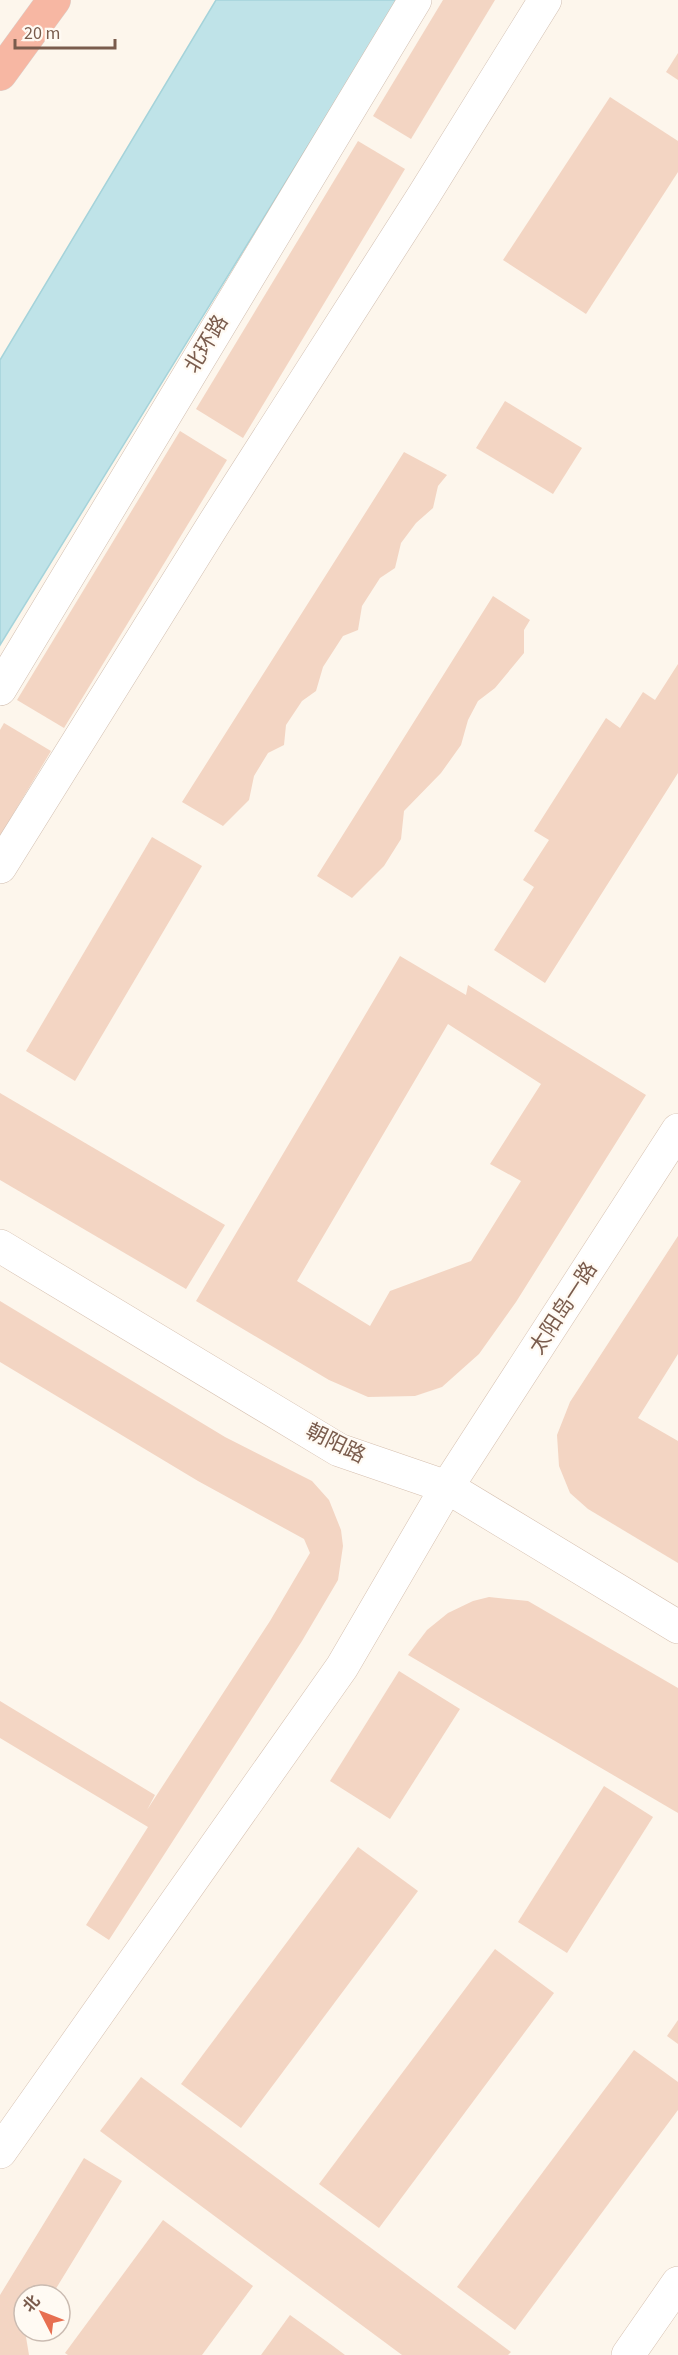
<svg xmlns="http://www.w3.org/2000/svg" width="678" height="2355" viewBox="0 0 678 2355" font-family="'Source Sans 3','Noto Sans SC',sans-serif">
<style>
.water{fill:#bfe3e8;stroke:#a5d3da;stroke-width:1.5}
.building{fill:#f3d5c3;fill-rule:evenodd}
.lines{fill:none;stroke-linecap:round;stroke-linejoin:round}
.street-casing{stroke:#d1beb0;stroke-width:34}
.secondary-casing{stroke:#d6c0b0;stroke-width:34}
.highway-casing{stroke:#dad1cd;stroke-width:34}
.street{stroke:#fff;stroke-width:33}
.secondary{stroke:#fff;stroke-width:33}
.highway{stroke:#f7b7a3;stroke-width:33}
.labels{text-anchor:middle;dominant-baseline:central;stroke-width:4.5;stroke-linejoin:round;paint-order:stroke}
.street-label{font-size:21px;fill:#7a5c4d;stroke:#fffaf3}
</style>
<rect width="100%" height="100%" fill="#fdf6ec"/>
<polygon class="water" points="216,0 398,0 0,645 0,360"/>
<g class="building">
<polygon points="443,0 495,0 411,139 373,116"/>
<polygon points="678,53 678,80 666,72"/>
<polygon points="610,97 678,141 678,172 586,314 503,260"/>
<polygon points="358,141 405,169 243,438 196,409"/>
<polygon points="505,401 582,448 553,494 476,448"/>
<polygon points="180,431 227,460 64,728 17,700"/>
<polygon points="404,452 447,475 438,486 433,508 416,523 401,543 395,568 380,578 362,606 358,630 343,636 323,667 316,691 302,701 286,725 284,745 268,753 254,776 249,800 223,826 182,802"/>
<polygon points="493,596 530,620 524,630 524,653 495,688 478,701 468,720 461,745 441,773 404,811 401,839 384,866 352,898 317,876"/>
<polygon points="678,664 678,773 545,983 494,950 534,887 523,880 549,840 534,831 606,718 620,728 643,692 655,700"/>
<polygon points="4,723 51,751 0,836 0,730"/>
<polygon points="152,837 202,866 75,1081 26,1051"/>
<path d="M400,956l66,39 2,-10 178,110 -130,207 -37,52 -37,33 -27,9 -47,1 -39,-17 -133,-79zM448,1024l93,60 -51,80 31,17 -50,80 -81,30 -20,35 -73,-45z"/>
<polygon points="0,1093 225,1225 186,1289 0,1180"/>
<polygon points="678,1236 678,1354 638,1418 678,1441 678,1563 588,1509 570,1493 559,1466 557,1435 570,1402"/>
<polygon points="0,1301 225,1437 312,1481 329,1500 341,1530 343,1546 338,1580 302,1641 109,1940 86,1925 148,1827 0,1738 0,1701 155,1795 147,1810 270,1621 310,1553 304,1539 198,1481 0,1362"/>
<polygon points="489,1597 528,1601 678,1688 678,1813 408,1655 427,1630 448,1613 473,1601"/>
<polygon points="399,1671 460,1709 390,1819 330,1781"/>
<polygon points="604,1786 653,1817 567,1953 518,1922"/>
<polygon points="358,1847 418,1891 241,2128 181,2084"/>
<polygon points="495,1949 554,1993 379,2228 319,2184"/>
<polygon points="678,2020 678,2044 667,2036"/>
<polygon points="634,2050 678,2082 678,2110 515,2330 457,2287"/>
<polygon points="141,2077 511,2352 508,2355 402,2355 100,2131"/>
<polygon points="84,2158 122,2181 52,2295 24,2295 24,2331 29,2331 26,2337 29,2355 0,2355 0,2295"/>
<polygon points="163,2220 253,2286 202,2355 68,2355 65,2353"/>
<polygon points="290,2315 333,2346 345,2355 261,2355"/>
</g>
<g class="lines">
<g class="street-casing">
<g id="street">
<polyline points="0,689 415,0"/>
<polyline points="0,867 215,522 424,195 545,0"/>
</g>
</g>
<g class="secondary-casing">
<g id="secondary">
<polyline points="0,1246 339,1450 447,1487 678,1627"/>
<polyline points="0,2152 342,1667 447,1487 678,1130"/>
<polyline points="628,2355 678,2283"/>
</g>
</g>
<g class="highway-casing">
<polyline id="highway" points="0,74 54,0"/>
</g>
<use href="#street" class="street"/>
<use href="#secondary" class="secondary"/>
<use href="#highway" class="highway"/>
</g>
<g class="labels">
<g class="street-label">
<text transform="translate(206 344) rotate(-59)">北环路</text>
<text transform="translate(563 1308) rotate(-57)">太阳岛一路</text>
<text transform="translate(336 1443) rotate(26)">朝阳路</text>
</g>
</g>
<g transform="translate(42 2313) rotate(312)"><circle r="28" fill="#fffaf3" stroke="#cabbb1" stroke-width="1.5"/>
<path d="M0-4.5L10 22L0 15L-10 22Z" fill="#e76f51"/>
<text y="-9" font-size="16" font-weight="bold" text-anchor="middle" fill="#7a5c4d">北</text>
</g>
<path d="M15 39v9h100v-9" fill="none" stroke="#7a5c4d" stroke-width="3"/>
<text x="24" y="39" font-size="18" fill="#7a5c4d" stroke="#fffaf3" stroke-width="4.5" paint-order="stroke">20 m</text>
</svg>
